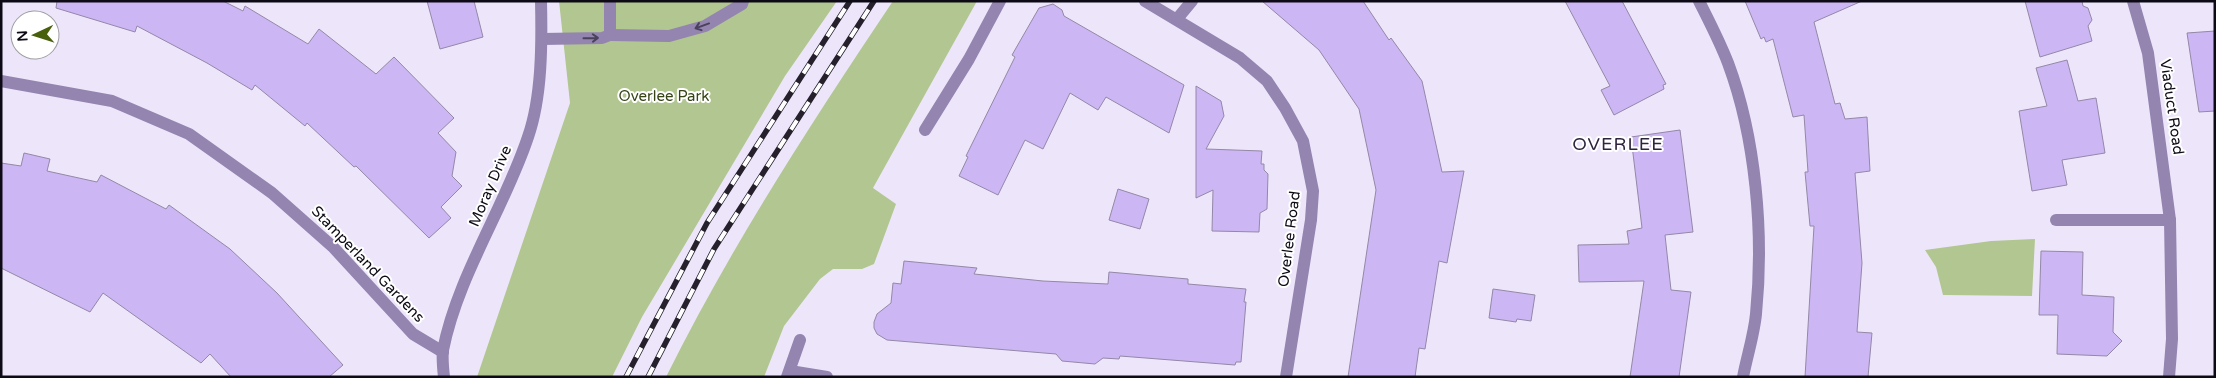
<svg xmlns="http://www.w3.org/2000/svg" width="2216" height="378" viewBox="0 0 2216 378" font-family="'Varela Round',sans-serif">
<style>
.green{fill:#b2c691}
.building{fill:#ccb6f4;stroke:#9388a7}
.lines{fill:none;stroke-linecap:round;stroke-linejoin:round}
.minor{stroke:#9484b0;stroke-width:12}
.rail-casing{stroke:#25202c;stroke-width:5.5}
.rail{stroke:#fff;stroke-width:4;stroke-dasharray:11;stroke-linecap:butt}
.oneway{stroke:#4a415b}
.labels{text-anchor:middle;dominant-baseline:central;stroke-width:4;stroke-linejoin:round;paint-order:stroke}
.park-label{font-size:15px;fill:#354316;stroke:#fff}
.street-label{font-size:15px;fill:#0e0a15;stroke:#fff}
.quarter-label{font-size:18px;letter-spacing:1px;fill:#2d233d;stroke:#fff}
</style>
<rect width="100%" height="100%" fill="#ede6fb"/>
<g class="green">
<polygon points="559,1 837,1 785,76 642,317 612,377 477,377 570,103"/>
<path d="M893,1h84l-104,187 23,16 -22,60 -12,5h-29l-13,10 -36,47 -20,51h-98c65,-131 146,-255 227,-376z"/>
<polygon points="2035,239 2032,296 1943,295 1936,267 1925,250 1991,241"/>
</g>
<g class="building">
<polygon points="57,1 223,1 243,11 245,6 308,44 319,29 376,74 394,57 454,118 438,133 456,152 452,176 462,186 441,207 451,218 429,238 356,166 354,167 307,123 305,126 255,85 252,90 207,63 137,26 135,32 56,8"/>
<polygon points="427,1 474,1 483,37 440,49"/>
<polygon points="1262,1 1363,1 1389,40 1391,38 1422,81 1442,172 1464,171 1447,263 1439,261 1425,349 1419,348 1415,377 1348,377 1376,190 1359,109 1319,50"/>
<polygon points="1565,1 1622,1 1666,84 1663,85 1664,89 1614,115 1601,90 1610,86"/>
<polygon points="1745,1 1862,1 1814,22 1835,104 1840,103 1845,119 1867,117 1870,171 1855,173 1862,263 1857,332 1872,333 1868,377 1805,377 1814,226 1810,226 1805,172 1808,172 1804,115 1793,117 1773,39 1766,42 1764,37 1761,39"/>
<polygon points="2025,1 2082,1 2083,6 2088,8 2092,20 2088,26 2092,41 2040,57"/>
<polygon points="1053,4 1062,10 1064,16 1184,85 1169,133 1106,97 1098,110 1070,93 1043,149 1025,140 998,195 959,176 968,157 966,156 1015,57 1012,55 1039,8"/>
<polygon points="2215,31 2215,111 2199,112 2187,33"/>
<polygon points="2067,60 2078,101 2096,98 2105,153 2062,160 2067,185 2032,191 2019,111 2047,106 2036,68"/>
<polygon points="1196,86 1221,101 1224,116 1206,149 1262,151 1261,164 1264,164 1264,170 1268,174 1267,209 1260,213 1259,232 1212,231 1213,190 1196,198"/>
<polygon points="1680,130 1693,232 1665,235 1671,290 1691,292 1679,377 1630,377 1644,281 1579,282 1578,245 1629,244 1627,231 1642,228 1631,137"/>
<polygon points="24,153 50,159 47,171 97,182 101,175 166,209 169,205 230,249 277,293 343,365 329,377 231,377 210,354 201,363 103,293 90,312 1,268 1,163 21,166"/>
<polygon points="1118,189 1149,199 1140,229 1109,220"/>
<polygon points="2041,251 2083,252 2082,295 2114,297 2113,332 2122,341 2107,356 2057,354 2058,315 2039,315"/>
<polygon points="904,261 977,268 974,274 1043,281 1108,284 1109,272 1188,279 1188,284 1246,289 1244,302 1246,302 1241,362 1236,362 1235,365 1120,356 1119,359 1103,358 1095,364 1062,361 1056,354 887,340 877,334 874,328 874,322 877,314 891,303 893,283 901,284"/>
<polygon points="1493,289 1535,295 1531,321 1517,319 1516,322 1489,318"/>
</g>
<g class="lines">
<g class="minor">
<polyline points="1145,1 1240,58 1267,81 1285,108 1303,141 1313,191 1311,220 1286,377"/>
<path d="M1699,1c10,20 21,41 29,62 28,75 36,171 28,251 -2,21 -9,42 -13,63"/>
<polyline points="2133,1 2148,53 2170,220 2172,339 2169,377"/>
<polyline points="1177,19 1192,1"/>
<polyline points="610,35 669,36 705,26 742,4 743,1"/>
<polyline points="542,39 602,38 610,35 610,1"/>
<polyline points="1,81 112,101 189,134 272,193 333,247 413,334 443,352"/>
<polyline points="925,130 969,59 1000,1"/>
<polyline points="2056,220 2170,220"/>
<polyline points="790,371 827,377"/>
<path d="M444,377c-1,-9 -2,-19 -1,-27 15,-75 61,-141 85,-213 14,-40 14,-93 13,-136"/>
<polyline points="787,377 800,340"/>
</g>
<g class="rail-casing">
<g id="rail">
<polyline points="626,377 707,223 850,1"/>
<polyline points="648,377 714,249 874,1"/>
</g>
</g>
<use href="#rail" class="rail"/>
</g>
<defs><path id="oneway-shaft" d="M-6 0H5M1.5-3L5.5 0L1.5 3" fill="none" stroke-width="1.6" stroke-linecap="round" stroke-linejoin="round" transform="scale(1.25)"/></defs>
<g class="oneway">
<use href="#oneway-shaft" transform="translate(702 26) rotate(160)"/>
<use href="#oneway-shaft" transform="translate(591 38) rotate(-1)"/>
</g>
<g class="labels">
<g class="park-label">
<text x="664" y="96">Overlee Park</text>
</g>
<g class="street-label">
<text transform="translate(2172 107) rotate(82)">Viaduct Road</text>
<text transform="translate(490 186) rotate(-67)">Moray Drive</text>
<text transform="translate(1289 239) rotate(-83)">Overlee Road</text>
<text transform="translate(368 264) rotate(46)">Stamperland Gardens</text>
</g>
<g class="quarter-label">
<text x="1618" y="144">OVERLEE</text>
</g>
</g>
<rect width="2216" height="378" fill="none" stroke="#0e0a15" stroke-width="5"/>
<g transform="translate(35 35) rotate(266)"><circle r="24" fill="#ffffff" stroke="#9f9da1"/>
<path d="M0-4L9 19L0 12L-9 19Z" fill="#485f0b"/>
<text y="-8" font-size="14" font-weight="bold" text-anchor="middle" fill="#0e0a15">N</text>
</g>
</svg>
